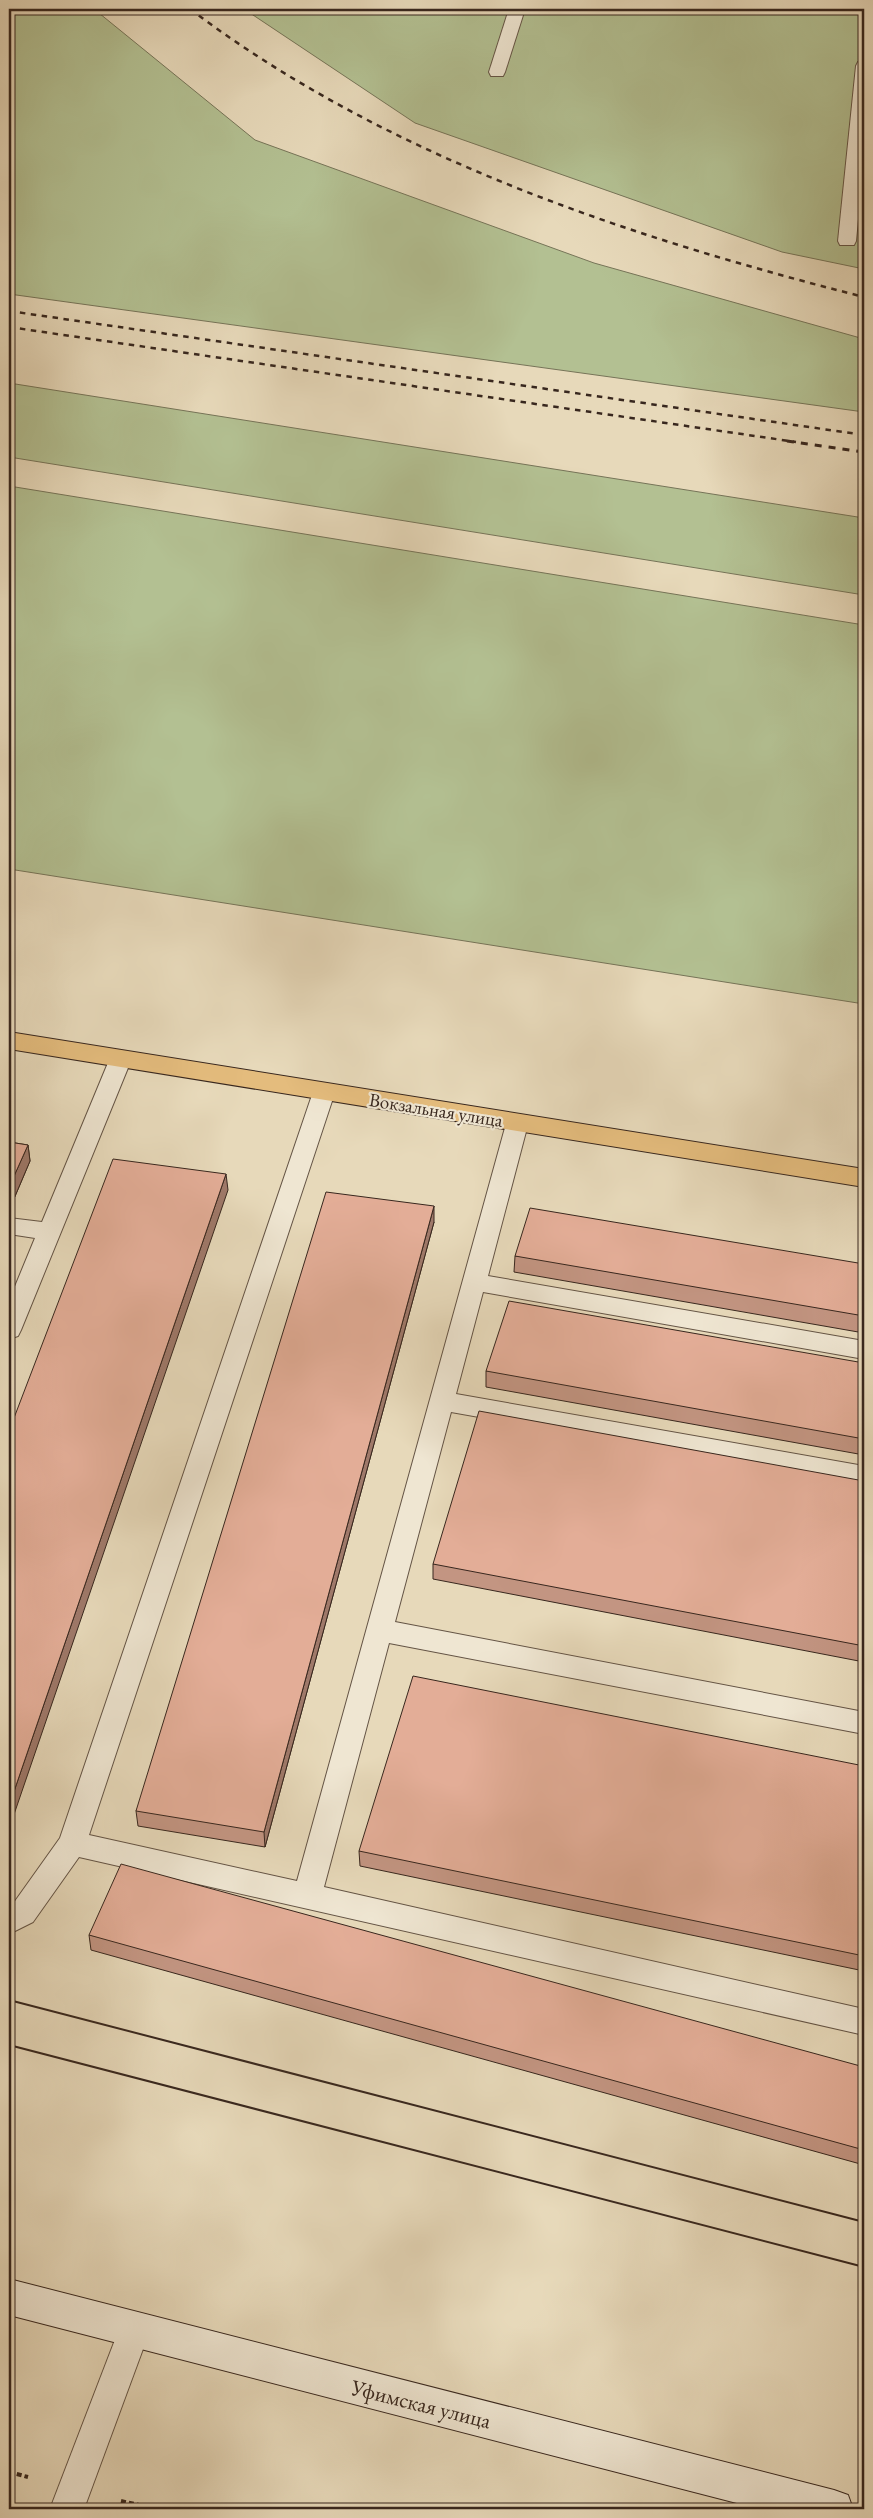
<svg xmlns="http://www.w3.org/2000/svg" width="873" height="2518" viewBox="0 0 873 2518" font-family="'EB Garamond',serif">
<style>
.green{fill:#b3c092;stroke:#767458}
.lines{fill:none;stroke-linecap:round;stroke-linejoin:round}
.lane-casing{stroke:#645445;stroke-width:2}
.street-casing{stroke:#645445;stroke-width:2}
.secondary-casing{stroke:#38271e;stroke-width:2}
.primary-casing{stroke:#38271e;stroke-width:2}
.path{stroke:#38271e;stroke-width:4;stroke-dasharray:5 3;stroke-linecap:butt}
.lane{fill:#efe6d2;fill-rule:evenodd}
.street{fill:#efe6d2;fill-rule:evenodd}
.secondary{fill:#efe6d2;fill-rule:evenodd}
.primary{fill:#e4bc7d;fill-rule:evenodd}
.tram{stroke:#38271e;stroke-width:2}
.rail-far1{stroke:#38271e;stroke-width:2.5;stroke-dasharray:5.5 5.5;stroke-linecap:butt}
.rail{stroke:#38271e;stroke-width:3;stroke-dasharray:7 7;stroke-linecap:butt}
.wall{fill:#c39582;stroke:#38271e}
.shaded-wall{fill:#9f796a;stroke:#38271e}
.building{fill:#e3ad97;stroke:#38271e}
.labels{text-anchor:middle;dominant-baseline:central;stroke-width:4.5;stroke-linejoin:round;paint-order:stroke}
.street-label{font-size:19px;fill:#38271e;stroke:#efe6d2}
.near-street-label{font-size:22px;fill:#38271e;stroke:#efe6d2}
</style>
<rect width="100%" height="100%" fill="#e7d9ba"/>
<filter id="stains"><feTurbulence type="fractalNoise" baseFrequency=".004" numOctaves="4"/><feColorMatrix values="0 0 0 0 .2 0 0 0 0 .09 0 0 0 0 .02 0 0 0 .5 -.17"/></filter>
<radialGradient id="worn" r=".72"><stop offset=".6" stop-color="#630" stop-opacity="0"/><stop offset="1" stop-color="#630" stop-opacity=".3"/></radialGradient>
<g class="green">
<polygon points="9,9 94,9 255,140 594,263 864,339 864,412 9,294"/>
<polygon points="244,9 864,9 864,269 782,252 415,123"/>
<polygon points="9,383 864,518 864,595 9,457"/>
<polygon points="9,486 864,625 864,1004 9,869"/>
</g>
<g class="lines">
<g class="lane-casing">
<g id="lane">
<polygon points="121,1051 129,1053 132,1058 21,1330 18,1336 9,1339 9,1301 35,1238 9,1234 9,1218 42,1222 110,1058 113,1053"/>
<polygon points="324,1084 332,1087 335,1092 89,1835 297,1881 506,1124 509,1118 517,1116 525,1118 528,1124 488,1276 864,1341 864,1359 483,1292 456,1394 864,1466 864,1486 451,1412 395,1622 864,1712 864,1734 389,1643 324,1887 864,2009 864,2035 79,1857 33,1922 9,1934 9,1906 13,1904 60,1838 313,1092 316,1087"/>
<polygon points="134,2314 145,2319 150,2330 84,2509 50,2509 123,2319"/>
</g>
</g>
<g class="street-casing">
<g id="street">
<polygon points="509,9 525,9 505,72 503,76 491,76 489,72"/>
<polygon points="864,61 864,154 856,241 854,245 840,245 838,241 856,66 858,62"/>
</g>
</g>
<g class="secondary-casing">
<polygon id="secondary" points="9,2279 834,2490 848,2495 853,2509 760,2509 9,2315"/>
</g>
<g class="primary-casing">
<polygon id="primary" points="9,1032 864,1169 864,1187 9,1049"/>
</g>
<g class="path">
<polyline points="9,2472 28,2477"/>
<polyline points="121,2501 157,2509"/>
</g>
<use href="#lane" class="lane"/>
<use href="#street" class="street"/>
<use href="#secondary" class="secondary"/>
<use href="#primary" class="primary"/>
<g class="tram">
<polyline points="9,2000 864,2222"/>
<polyline points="9,2045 864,2267"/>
</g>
<g class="rail-far1">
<path d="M190,9c196,148 438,228 674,288"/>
<polyline points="9,311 864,435"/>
<polyline points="9,327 796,442"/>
</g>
<polyline class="rail" points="787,441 864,452"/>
</g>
<g class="wall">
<polygon points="9,1142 28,1145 30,1161 13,1201 9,1200"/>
<polygon points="434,1222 265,1847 138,1826 136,1811"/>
<polygon points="515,1256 864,1264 864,1333 514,1272"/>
<polygon points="864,1363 864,1455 486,1387 486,1371"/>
<polygon points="864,1481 864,1662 433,1579 433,1564"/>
<polygon points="864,1766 864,1971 360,1866 359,1851"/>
<polygon points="89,1935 864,2067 864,2165 91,1950"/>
</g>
<g class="shaded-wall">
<polygon points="28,1145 30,1161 13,1201 10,1185"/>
<polygon points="226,1174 228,1190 9,1829 9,1806"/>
<polygon points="434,1206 434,1222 265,1847 264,1832"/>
</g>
<g class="building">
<polygon points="9,1142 28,1145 10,1185 9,1185"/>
<polygon points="113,1159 226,1174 9,1806 9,1431"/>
<polygon points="326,1192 434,1206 264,1832 136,1811"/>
<polygon points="530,1208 864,1264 864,1316 515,1256"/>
<polygon points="509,1301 864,1363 864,1439 486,1371"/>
<polygon points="479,1411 864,1481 864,1646 433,1564"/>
<polygon points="413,1676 864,1766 864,1956 359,1851"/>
<polygon points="121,1864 864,2067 864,2150 89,1935"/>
</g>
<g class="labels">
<g class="street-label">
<text transform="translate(436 1110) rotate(9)">Вокзальная улица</text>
</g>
<g class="near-street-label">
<text transform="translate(421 2404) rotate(14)">Уфимская улица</text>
</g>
</g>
<rect width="873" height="2518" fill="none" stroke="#e7d9ba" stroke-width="30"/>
<rect x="10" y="10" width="853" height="2498" fill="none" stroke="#38271e" stroke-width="2.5"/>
<rect x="15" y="15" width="843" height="2488" fill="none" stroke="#38271e"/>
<rect width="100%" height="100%" filter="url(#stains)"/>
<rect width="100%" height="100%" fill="url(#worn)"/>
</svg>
